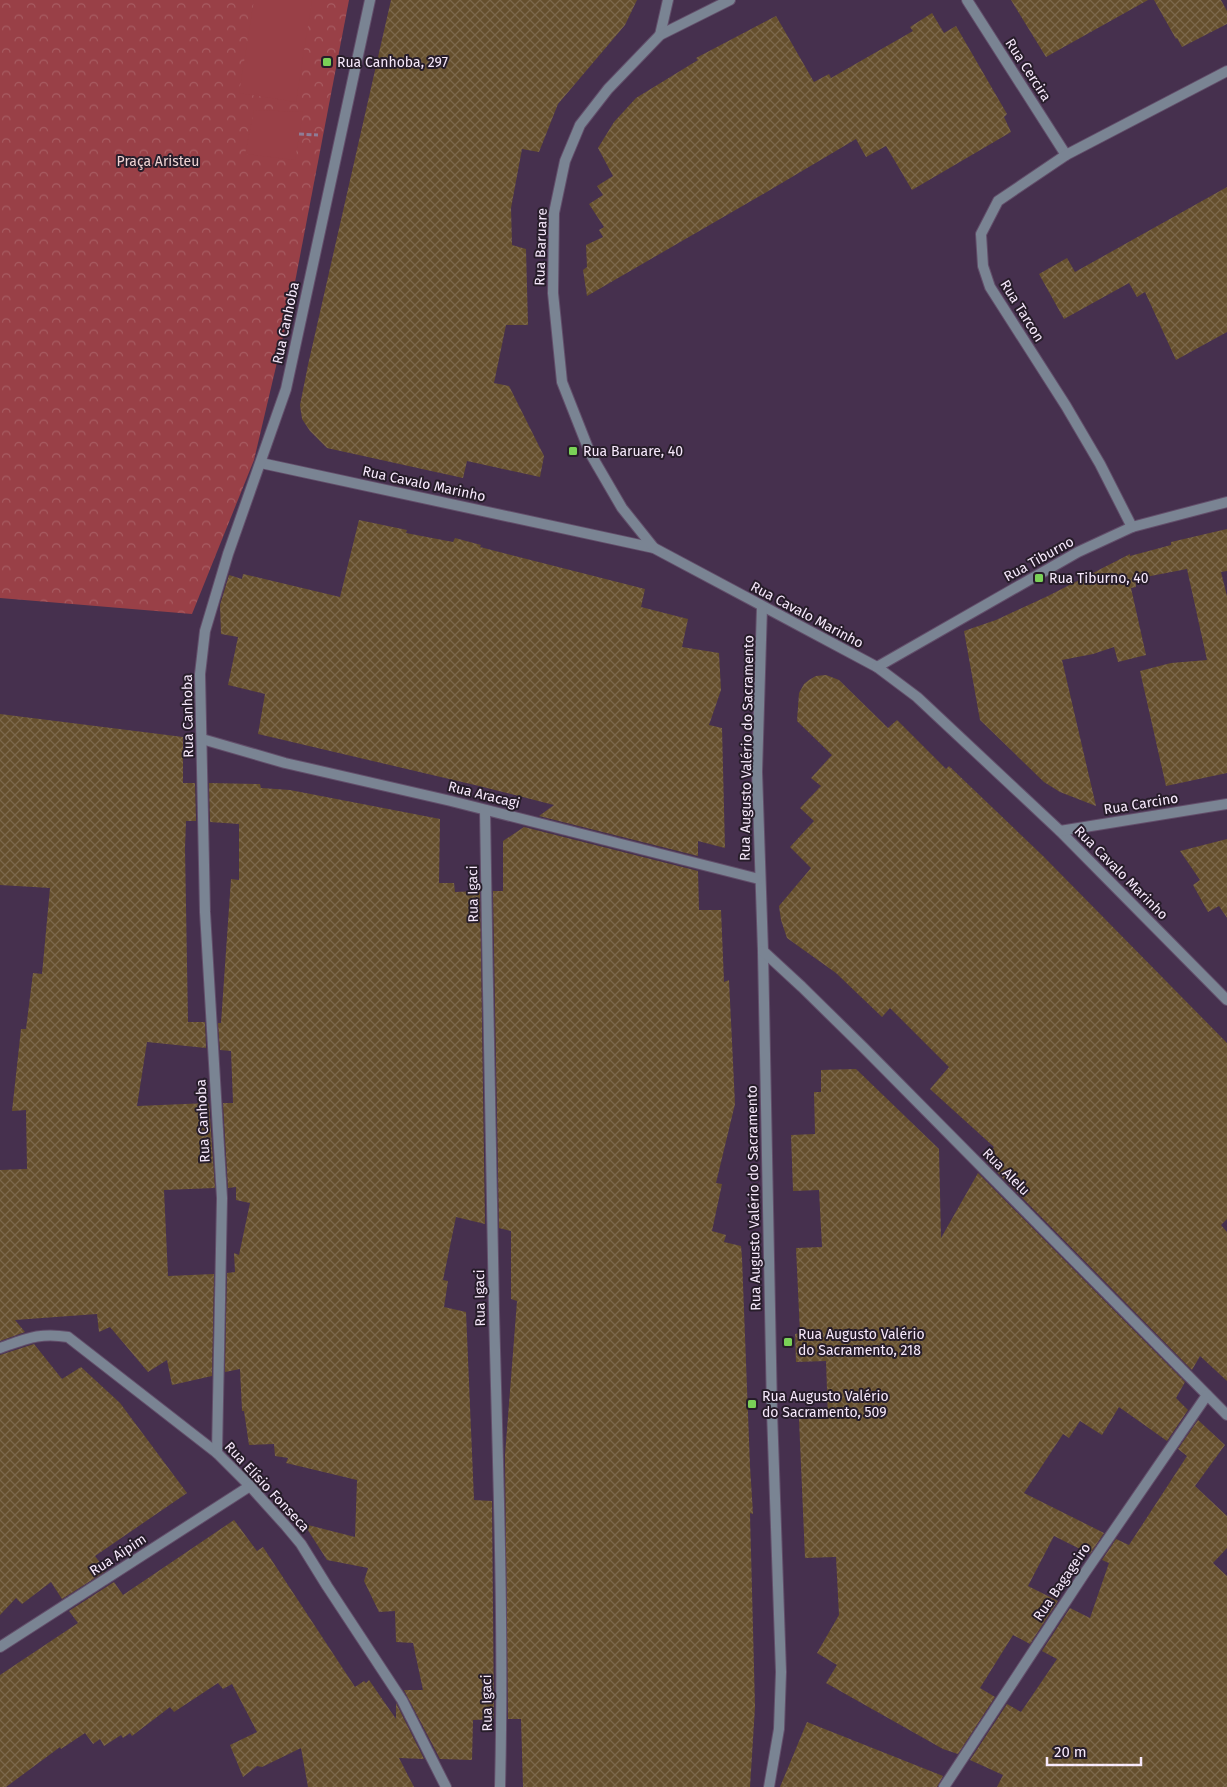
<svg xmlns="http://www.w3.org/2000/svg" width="1227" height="1787" viewBox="0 0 1227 1787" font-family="'Fira Sans',sans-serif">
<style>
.forest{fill:url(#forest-crowns)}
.pitch{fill:#994047}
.building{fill:url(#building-cross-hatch)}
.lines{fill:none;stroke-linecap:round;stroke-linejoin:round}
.minor-casing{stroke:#624e6a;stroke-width:12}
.path{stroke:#8f7c96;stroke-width:3;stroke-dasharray:5 2.5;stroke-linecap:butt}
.minor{stroke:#7a8493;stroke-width:10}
.poi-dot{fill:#7ad157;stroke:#271d2a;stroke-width:2}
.labels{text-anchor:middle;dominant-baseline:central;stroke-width:4;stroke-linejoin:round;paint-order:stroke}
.poi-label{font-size:14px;fill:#f7e9fc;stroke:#271d2a;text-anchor:start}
.street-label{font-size:14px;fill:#f7e9fc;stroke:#271d2a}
.park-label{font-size:14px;fill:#eed3d3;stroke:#271d2a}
</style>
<defs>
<pattern id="forest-crowns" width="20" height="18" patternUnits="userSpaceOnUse" patternTransform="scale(1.25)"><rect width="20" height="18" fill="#994047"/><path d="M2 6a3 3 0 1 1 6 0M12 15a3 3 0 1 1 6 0" fill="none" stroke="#a85c62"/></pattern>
<pattern id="building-cross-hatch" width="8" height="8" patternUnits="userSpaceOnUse" patternTransform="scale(1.25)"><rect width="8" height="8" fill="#654f2d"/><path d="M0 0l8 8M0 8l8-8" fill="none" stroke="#7c684c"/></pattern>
</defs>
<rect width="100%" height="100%" fill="#46304e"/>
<polygon class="forest" points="0,0 349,0 291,303 254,460 192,614 0,598"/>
<g class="pitch">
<polygon points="254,0 312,0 296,102 239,93"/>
<polygon points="254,110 303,112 295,160 245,154"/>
</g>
<g class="building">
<polygon points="391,0 637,0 625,25 558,104 539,152 522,149 511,208 512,245 526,249 528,325 506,325 494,383 509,386 544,456 540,477 467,461 463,478 327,448 310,431 302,419 300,405 308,365"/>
<polygon points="1011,0 1148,0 1046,57"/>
<polygon points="1154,0 1221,0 1227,11 1227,24 1182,47 1177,38 1176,39"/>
<polygon points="932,13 944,33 956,26 1007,114 1004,117 1011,132 912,190 886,146 866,157 856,139 770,190 587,296 583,270 587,267 586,245 603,237 599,230 604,227 589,204 603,195 597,186 613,176 598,148 614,122 636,98 698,60 696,58 776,16 814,82 829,74 831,78 913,31 910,27"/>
<polygon points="1227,187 1227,332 1176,360 1145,292 1137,297 1129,283 1064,319 1039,274 1067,258 1075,272"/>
<polygon points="359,520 407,530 406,533 453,542 455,538 481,545 480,547 645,589 641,607 688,619 682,647 719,653 721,690 709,725 722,728 725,848 698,841 698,856 539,816 554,805 479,786 258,734 265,694 228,685 238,637 221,634 220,605 229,575 242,579 243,574 340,597"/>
<polygon points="1227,529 1227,571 1221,572 1227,596 1227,773 1166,786 1140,671 1171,663 1207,660 1187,569 1135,579 1136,587 1131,588 1146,655 1118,662 1114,647 1093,654 1062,660 1096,806 1060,792 1044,782 980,720 964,631 996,620 1048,596 1130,554 1130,556 1171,545 1171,542"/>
<polygon points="826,675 839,680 888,728 897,720 946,769 949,766 1043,856 1227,1043 1227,1219 1221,1225 1227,1232 1227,1381 1200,1356 1192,1370 986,1161 994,1147 930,1089 949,1067 890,1008 882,1017 836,973 787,938 781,920 779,906 811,868 790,847 814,821 800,808 821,786 811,778 832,755 797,721 799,693 804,684 809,680 816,676"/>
<polygon points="0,714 183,737 183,783 195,783 196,821 186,821 185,848 188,1022 205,1022 206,1048 147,1042 137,1106 209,1103 215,1188 164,1190 168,1276 214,1274 212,1376 172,1385 167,1360 148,1372 110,1327 99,1332 97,1314 15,1320 25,1332 0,1341 0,1170 27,1169 26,1110 12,1111 21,1029 26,1029 33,973 42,974 50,888 0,885"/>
<polygon points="209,783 260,784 261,788 290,790 440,819 439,883 454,883 455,892 480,891 485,1224 456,1217 443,1280 448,1281 444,1307 466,1312 474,1500 492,1501 494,1719 473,1720 472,1760 440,1759 404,1690 423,1690 413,1643 396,1642 395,1611 379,1612 364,1581 368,1568 327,1560 304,1524 355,1537 357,1480 286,1463 288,1458 275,1456 274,1444 249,1445 244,1411 242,1411 240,1369 225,1372 227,1273 235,1272 234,1253 239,1255 250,1203 236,1200 236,1187 228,1188 223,1103 233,1103 231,1051 220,1050 218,1023 221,1023 231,879 239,880 239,824 210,822"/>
<polygon points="524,827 698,871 699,910 721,910 724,982 729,980 735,1104 716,1183 722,1184 712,1231 726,1235 724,1242 741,1246 742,1258 750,1466 753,1514 750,1513 755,1707 750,1787 523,1787 521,1719 508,1719 505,1455 517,1301 511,1299 511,1231 499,1228 493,891 503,891 503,841"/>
<polygon points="1227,839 1227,918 1219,906 1208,912 1193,885 1200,880 1180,851"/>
<polygon points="856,1069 939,1149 941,1238 978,1173 1185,1382 1176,1398 1188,1410 1167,1441 1119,1407 1102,1435 1080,1421 1069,1438 1063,1434 1024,1493 1104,1533 1090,1554 1054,1536 1028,1586 1058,1601 1030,1644 1013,1635 980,1688 995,1697 958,1754 943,1749 826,1683 837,1665 817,1653 839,1615 836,1557 805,1558 799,1419 828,1418 826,1361 796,1362 795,1334 800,1333 796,1248 822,1247 819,1190 793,1191 791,1135 815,1134 814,1092 821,1092 821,1070"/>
<polygon points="34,1344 62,1379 81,1367 120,1403 187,1493 95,1556 106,1571 62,1599 51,1582 22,1604 16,1598 0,1615 0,1355"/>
<polygon points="1198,1420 1225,1445 1195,1486 1227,1516 1227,1548 1213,1563 1227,1576 1227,1787 997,1787 1003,1775 970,1760 1007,1704 1021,1712 1057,1659 1042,1651 1070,1608 1090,1618 1109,1563 1102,1560 1116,1539 1129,1545 1187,1456 1178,1449"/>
<polygon points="234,1520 257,1551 263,1547 355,1687 364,1681 366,1683 369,1680 396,1719 396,1703 424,1759 399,1758 414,1787 308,1787 301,1748 262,1767 257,1766 243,1777 230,1745 257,1732 232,1684 223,1689 218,1683 174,1712 170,1707 132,1736 130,1733 123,1738 121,1735 104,1746 100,1739 93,1744 85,1733 61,1749 60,1747 6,1787 0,1787 0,1675 78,1623 69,1611 114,1582 123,1595"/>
<polygon points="807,1722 943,1776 937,1787 780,1787"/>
</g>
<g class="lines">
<g class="minor-casing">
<g id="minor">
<polyline points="967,0 1066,155"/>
<polyline points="660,35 668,0"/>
<polyline points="261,463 654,548 877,667 917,697 1060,831 1227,1000"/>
<polyline points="1132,527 1100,464 1066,406 990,287 983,266 981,234 998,201 1066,155 1227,71"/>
<polyline points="654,548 622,508 590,453 562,382 553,293 554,213 565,161 580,125 608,89 660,35 730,0"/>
<polyline points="762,607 757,772 763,951 772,1411 781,1672 779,1729 769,1787"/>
<polyline points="877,667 1078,552 1132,527 1227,502"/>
<polyline points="202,739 285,763 451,801 759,879"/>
<path d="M485,810c3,167 5,334 9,501 4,158 10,317 6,476"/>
<polyline points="1060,831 1227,804"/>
<polyline points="763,951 802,987 863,1047 1227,1415"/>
<path d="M0,1348c26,-9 40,-16 68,-11l149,116 33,33 36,40 15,18 26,42 75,114 44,87"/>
<polyline points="217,1453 222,1198 205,912 200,674 205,631 228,554 286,389 370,0"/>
<polyline points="0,1647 250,1486"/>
<polyline points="944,1787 1084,1574 1207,1395"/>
</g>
</g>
<polyline class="path" points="299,134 318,135"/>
<use href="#minor" class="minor"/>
</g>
<g class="poi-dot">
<rect x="322" y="57" width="10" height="10" rx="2.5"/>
<rect x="568" y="446" width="10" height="10" rx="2.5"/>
<rect x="1034" y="573" width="10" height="10" rx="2.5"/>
<rect x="783" y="1337" width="10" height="10" rx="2.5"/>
<rect x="747" y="1399" width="10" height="10" rx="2.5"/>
</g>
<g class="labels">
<g class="poi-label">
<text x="337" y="62">Rua Canhoba, 297</text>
<text x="583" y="451">Rua Baruare, 40</text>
<text x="1049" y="578">Rua Tiburno, 40</text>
<text x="798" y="1334">Rua Augusto Valério<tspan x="798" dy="16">do Sacramento, 218</tspan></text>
<text x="762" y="1396">Rua Augusto Valério<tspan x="762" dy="16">do Sacramento, 509</tspan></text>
</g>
<g class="street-label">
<text transform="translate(1028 70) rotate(57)">Rua Cercira</text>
<text transform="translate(541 247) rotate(-88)">Rua Baruare</text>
<text transform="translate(1022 311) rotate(58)">Rua Tarcon</text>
<text transform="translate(286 323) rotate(-78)">Rua Canhoba</text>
<text transform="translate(424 484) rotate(12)">Rua Cavalo Marinho</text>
<text transform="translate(1039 559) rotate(-29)">Rua Tiburno</text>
<text transform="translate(807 615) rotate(28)">Rua Cavalo Marinho</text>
<text transform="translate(188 716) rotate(-91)">Rua Canhoba</text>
<text transform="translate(747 748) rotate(-89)">Rua Augusto Valério do Sacramento</text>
<text transform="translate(484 795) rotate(14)">Rua Aracagi</text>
<text transform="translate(1141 804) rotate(-9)">Rua Carcino</text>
<text transform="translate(1121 873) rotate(45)">Rua Cavalo Marinho</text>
<text transform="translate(473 894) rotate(-91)">Rua Igaci</text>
<text transform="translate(203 1121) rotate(-93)">Rua Canhoba</text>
<text transform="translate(1006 1172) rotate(45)">Rua Alelu</text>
<text transform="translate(754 1198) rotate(-91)">Rua Augusto Valério do Sacramento</text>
<text transform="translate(480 1298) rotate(-91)">Rua Igaci</text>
<text transform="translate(267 1487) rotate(47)">Rua Elísio Fonseca</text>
<text transform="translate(118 1555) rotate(-33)">Rua Aipim</text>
<text transform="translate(1062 1582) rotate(-56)">Rua Bagageiro</text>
<text transform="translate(487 1703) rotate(-91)">Rua Igaci</text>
</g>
<g class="park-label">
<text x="158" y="161">Praça Aristeu</text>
</g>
</g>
<path d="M1047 1757v8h94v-8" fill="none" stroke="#f7e9fc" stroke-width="2.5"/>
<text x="1054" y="1757" font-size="15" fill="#f7e9fc" stroke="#271d2a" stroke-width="4" paint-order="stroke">20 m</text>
</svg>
